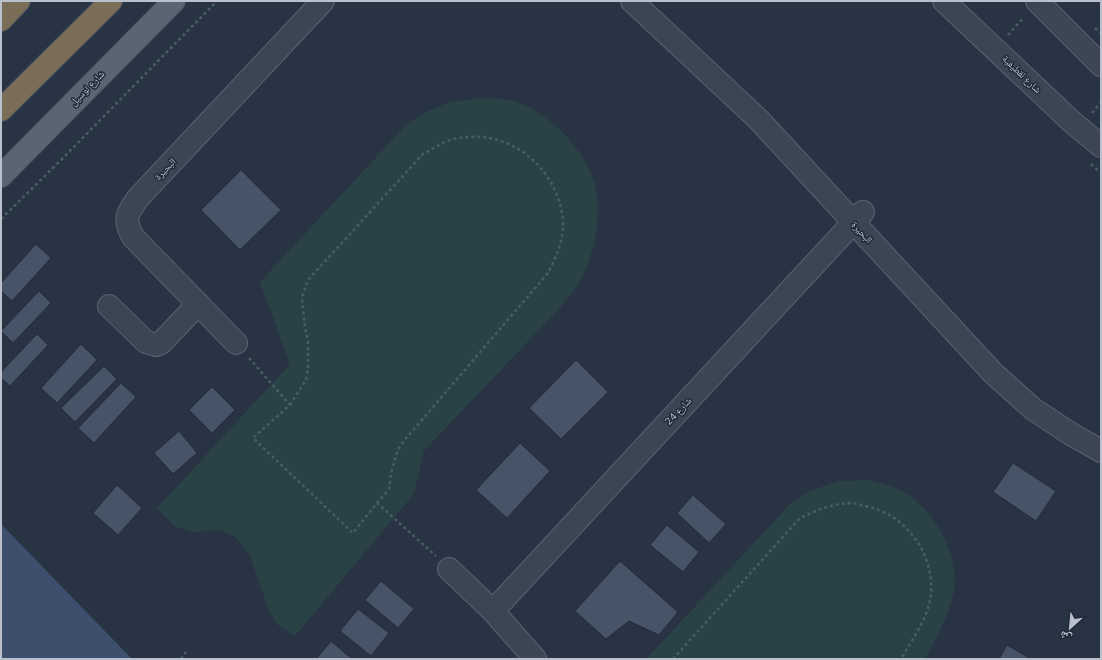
<svg xmlns="http://www.w3.org/2000/svg" width="1102" height="660" viewBox="0 0 1102 660" font-family="Mulish,'Noto Naskh Arabic',sans-serif">
<style>
.green{fill:#2a4145}
.water{fill:#3e4f6d}
.building{fill:#475366;stroke:#232c3b}
.lines{fill:none;stroke-linecap:round;stroke-linejoin:round}
.minor-casing{stroke:#5b6371;stroke-width:24}
.major-casing{stroke:#464e5d;stroke-width:24}
.highway-casing{stroke:#47505e;stroke-width:24}
.path{stroke:#485e61;stroke-width:2.5;stroke-dasharray:3 3;stroke-linecap:butt}
.minor{stroke:#3c4554;stroke-width:22}
.major{stroke:#5a6473;stroke-width:22}
.highway{stroke:#7a6e59;stroke-width:22}
.labels{text-anchor:middle;dominant-baseline:central;stroke-width:3;stroke-linejoin:round;paint-order:stroke}
.street-label{font-size:10px;fill:#bac1cd;stroke:#212a39}
</style>
<rect width="100%" height="100%" fill="#283344"/>
<g class="green">
<path d="M481,98c10,1 21,0 31,3 19,4 42,21 55,36 10,12 21,26 26,41 11,33 2,78 -15,107 -5,8 -13,16 -19,24l-135,142 -10,43 -119,142 -17,-11 -9,-14 -19,-55 -15,-19 -16,-7 -27,2 -16,-5 -19,-19 133,-144 -30,-82 144,-155 20,-14 25,-11z"/>
<path d="M869,480c9,3 20,5 29,9 35,17 64,66 55,106 -5,23 -17,43 -28,64h-279l144,-155 20,-13 28,-10z"/>
</g>
<polygon class="water" points="1,524 132,659 1,659"/>
<g class="building">
<polygon points="241,170 281,210 240,250 201,210"/>
<polygon points="36,244 51,258 12,301 1,291 1,283"/>
<polygon points="39,291 51,303 13,343 1,331"/>
<polygon points="37,334 48,345 10,386 1,378 1,372"/>
<polygon points="81,344 97,360 57,403 41,388"/>
<polygon points="576,360 608,392 561,439 529,408"/>
<polygon points="104,366 117,379 75,422 61,408"/>
<polygon points="121,383 136,397 94,443 78,428"/>
<polygon points="212,387 235,410 212,433 189,410"/>
<polygon points="179,431 197,453 173,474 154,453"/>
<polygon points="520,443 550,471 507,518 476,490"/>
<polygon points="1013,463 1056,491 1036,521 993,492"/>
<polygon points="117,485 142,508 118,535 93,513"/>
<polygon points="693,495 726,524 709,543 677,513"/>
<polygon points="667,525 699,552 683,572 650,545"/>
<polygon points="620,561 678,612 659,635 629,621 606,639 575,611"/>
<polygon points="381,581 414,609 398,628 365,600"/>
<polygon points="358,609 389,633 371,656 340,631"/>
<polygon points="331,641 352,659 318,659 317,658"/>
<polygon points="1007,645 1031,659 999,659"/>
</g>
<g class="lines">
<g class="minor-casing">
<g id="minor">
<polyline points="632,1 758,119 993,373 1033,409 1071,434 1101,451"/>
<polyline points="944,1 1072,122 1101,146"/>
<polyline points="1037,1 1101,65"/>
<polyline points="109,306 146,342 156,345 161,343 198,304"/>
<path d="M236,343l-103,-106c-10,-18 -6,-23 5,-39l185,-197"/>
<polyline points="449,569 493,611 535,659"/>
<polyline points="493,611 863,212"/>
</g>
</g>
<g class="major-casing">
<polyline id="major" points="1,176 174,1"/>
</g>
<g class="highway-casing">
<g id="highway">
<polyline points="1,20 19,1"/>
<polyline points="1,110 111,1"/>
</g>
</g>
<g class="path">
<polyline points="1095,28 1101,33"/>
<polyline points="1008,35 1024,17"/>
<polyline points="1092,113 1101,102"/>
<polyline points="1091,164 1101,173"/>
<polyline points="1,219 61,160 217,1"/>
<polyline points="249,358 290,405 253,438 353,533 377,503 436,556"/>
<path d="M290,405l16,-25 2,-10v-29l-3,-13 -3,-31 6,-17 115,-126c8,-4 16,-10 24,-13 56,-18 111,23 116,80 1,19 -7,36 -15,52l-145,169 -5,7 -7,24 -2,16 -12,14"/>
<polyline points="181,659 186,652"/>
<path d="M673,659l127,-141c17,-8 31,-14 50,-15 5,0 10,2 15,3 39,7 69,46 66,87 -2,24 -18,45 -30,66"/>
</g>
<use href="#minor" class="minor"/>
<use href="#major" class="major"/>
<use href="#highway" class="highway"/>
</g>
<g class="labels">
<g class="street-label">
<text transform="translate(1022 74) rotate(44)">شارع لقطيفية</text>
<text transform="translate(87 88) rotate(-46)">شارع لوسيل</text>
<text transform="translate(165 169) rotate(-47)">البحيرة</text>
<text transform="translate(862 232) rotate(47)">البحيرة</text>
<text transform="translate(678 411) rotate(-47)">شارع 24</text>
</g>
</g>
<rect width="1102" height="660" fill="none" stroke="#bac1cd" stroke-width="4"/>
<g transform="translate(1070 628) rotate(207)" stroke="#212a39" stroke-width="3" paint-order="stroke">
<path d="M0-3L7 15L0 10L-7 15Z" fill="#bac1cd"/>
<text y="-6" font-size="11" font-weight="bold" text-anchor="middle" fill="#bac1cd">ش</text>
</g>
</svg>
